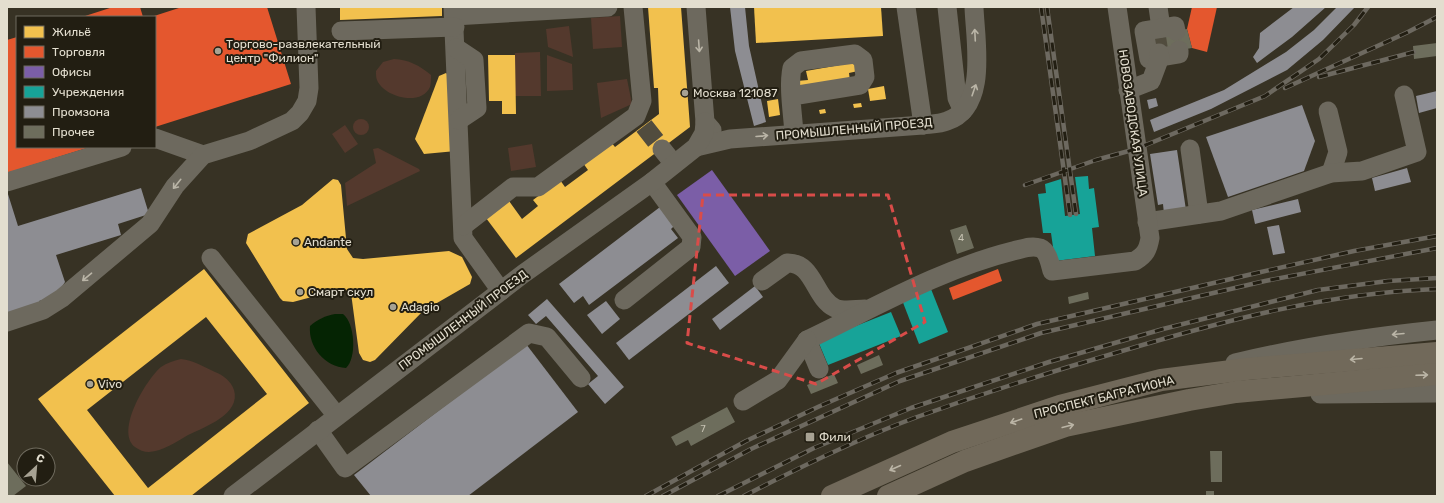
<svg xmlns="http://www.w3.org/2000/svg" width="1444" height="503" viewBox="0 0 1444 503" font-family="Rubik,sans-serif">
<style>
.green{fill:#54392d}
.water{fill:#052403}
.homes{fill:#f2c14e;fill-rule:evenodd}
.shops{fill:#e4572e}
.offices{fill:#7b5ea7}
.public{fill:#17a398}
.industry{fill:#8d8d92}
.building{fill:#6d6d5c}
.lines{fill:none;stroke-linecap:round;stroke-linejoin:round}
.minor-tunnel{stroke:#514c3e;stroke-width:19;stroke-dasharray:19 10;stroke-linecap:butt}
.minor{stroke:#6d695e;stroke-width:19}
.major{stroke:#71695a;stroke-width:22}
.rail-casing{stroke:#6d6960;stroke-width:4.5}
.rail{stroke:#221e12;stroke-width:3;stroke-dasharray:9;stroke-linecap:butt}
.oneway{stroke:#bab5a7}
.oneway2{stroke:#bbb5a6}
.marked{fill:none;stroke:#d94c49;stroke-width:3;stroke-dasharray:8 5;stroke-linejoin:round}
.poi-dot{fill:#a7a293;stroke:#221e12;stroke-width:1.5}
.labels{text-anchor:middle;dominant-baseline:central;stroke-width:4;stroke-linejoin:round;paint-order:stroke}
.number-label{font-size:10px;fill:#c6c2b2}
.poi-label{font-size:12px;fill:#e3decf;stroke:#221e12;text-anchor:start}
.street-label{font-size:12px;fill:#e3decf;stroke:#221e12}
</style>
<rect width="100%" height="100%" fill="#373224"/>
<g class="green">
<polygon points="620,16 622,47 593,49 591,18"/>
<polygon points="569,26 573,57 548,47 546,29"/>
<polygon points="540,52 541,96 515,96 515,53"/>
<polygon points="547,55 572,64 573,90 547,91"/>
<path d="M394,59c15,1 25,6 37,16 0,3 0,9 -1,12 -9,20 -46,10 -53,-7 -1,-2 -1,-6 -1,-9l7,-9z"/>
<polygon points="627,79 632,104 601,118 597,83"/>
<circle cx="361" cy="127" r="8"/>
<polygon points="345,125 358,144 345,153 332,134"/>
<polygon points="532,144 536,167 511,171 508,148"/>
<polygon points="378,148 419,169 420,171 347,206 345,183 376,163 373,149"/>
<path d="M181,359c12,1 23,8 34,13 8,3 16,9 19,18 7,24 -29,37 -46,45 -12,7 -25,16 -39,17 -5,0 -10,-2 -14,-5 -20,-16 11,-67 26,-80 6,-4 12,-6 20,-8z"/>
</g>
<path class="water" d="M335,314h8c12,9 14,44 3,54 -21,-1 -38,-21 -36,-42 8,-7 15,-10 25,-12z"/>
<g class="homes">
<polygon points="340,7 442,7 442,16 340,20"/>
<polygon points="648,7 681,7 690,127 516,258 486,218 509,201 522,219 538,206 533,200 560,180 565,187 588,170 583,163 611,142 615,147 659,114 658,88 654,88"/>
<polygon points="754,7 881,7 883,36 756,43"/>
<polygon points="488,55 515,55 516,114 502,114 502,101 489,101"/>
<polygon points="857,62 858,71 849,73 850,81 799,90 797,81 808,80 806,71"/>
<polygon points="446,73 452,78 456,151 424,154 415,139 439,76"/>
<polygon points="884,86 886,99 870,101 868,89"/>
<polygon points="778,99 780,115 769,117 767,101"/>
<polygon points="861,103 862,107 854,108 853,104"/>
<polygon points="825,109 826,113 820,114 819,110"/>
<polygon points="333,179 338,180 341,185 347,249 353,258 363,259 449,251 462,257 472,277 470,284 423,311 375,360 370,362 363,360 359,353 351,293 342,289 293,302 283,301 280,298 246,243 248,234 302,205"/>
<path d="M204,269l105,134 -118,93h-76l-77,-97zM206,317l61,77 -119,94 -61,-78z"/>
</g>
<g class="shops">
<polygon points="113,7 140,7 143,17 82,17"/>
<polygon points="182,7 267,7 291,84 155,127 155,17 151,17"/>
<polygon points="1192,7 1217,7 1207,52 1192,48 1187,29"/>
<polygon points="17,37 17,147 90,147 7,173 7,40"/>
<polygon points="998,269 1002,281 953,300 949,288"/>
</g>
<polygon class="offices" points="712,170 770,251 735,276 677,195"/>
<g class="public">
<polygon points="1088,176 1089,189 1094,188 1099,227 1092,228 1095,256 1055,261 1051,233 1043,233 1038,194 1046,193 1045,184 1061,179 1065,216 1080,214 1075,177"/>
<polygon points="931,289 948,332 919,344 902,300"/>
<polygon points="891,312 901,336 828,365 818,341"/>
</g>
<g class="industry">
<polygon points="730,7 745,7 749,46 766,122 754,126 735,51"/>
<polygon points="1294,7 1326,7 1292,37 1257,63 1253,57 1259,48 1260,33"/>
<polygon points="1337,7 1355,7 1323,40 1287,70 1211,109 1154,132 1150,120 1224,90 1286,52 1314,30"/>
<polygon points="1437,91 1437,108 1419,113 1416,96"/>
<polygon points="1156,98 1158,106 1149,109 1147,100"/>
<polygon points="1302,105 1315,141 1304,171 1228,197 1206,137"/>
<polygon points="1177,150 1186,210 1164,214 1163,204 1158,205 1150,154"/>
<polygon points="1407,168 1411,182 1375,191 1372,178"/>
<polygon points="141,188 149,214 118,224 121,235 56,255 65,282 56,296 39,301 40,306 7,316 7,191 18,226"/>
<polygon points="1298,199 1301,212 1255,224 1252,210"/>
<polygon points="660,207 674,226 671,229 678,238 589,305 583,296 574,303 559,284"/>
<polygon points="1279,225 1285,253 1273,255 1267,227"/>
<polygon points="716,266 729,283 629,360 616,343"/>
<polygon points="755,286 763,297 720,330 712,319"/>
<polygon points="547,299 624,387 605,404 588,384 598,376 546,316 536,324 528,315"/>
<polygon points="606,301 620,319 602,334 587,315"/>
<polygon points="526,344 578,412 468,496 371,496 354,475"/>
</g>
<g class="building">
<polygon points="1187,29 1192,48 1151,55 1148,35"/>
<polygon points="1437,43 1437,56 1414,59 1413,46"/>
<polygon points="966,225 974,248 957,254 950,230"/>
<polygon points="1088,292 1089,299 1069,304 1068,297"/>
<polygon points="879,355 883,365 861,374 857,365"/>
<polygon points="834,374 838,383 811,394 807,385"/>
<polygon points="727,407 735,422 691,446 688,440 676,446 671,437"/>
<polygon points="1210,451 1222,451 1222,482 1211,482"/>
<polygon points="7,462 26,486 13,496 7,496"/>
<rect x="1206" y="491" width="8" height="5"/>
</g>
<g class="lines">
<g class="minor-tunnel">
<polyline points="1156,34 1159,53"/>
<polyline points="644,126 662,149"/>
</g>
<g class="minor">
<polyline points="453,7 463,238 501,291"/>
<polyline points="696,7 705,122 712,130"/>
<polyline points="906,7 923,125"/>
<polyline points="947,7 957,98 963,111"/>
<polyline points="1158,7 1161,28"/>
<polyline points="454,16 608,7"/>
<polyline points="341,31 455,27"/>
<polyline points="1176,31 1175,26 1144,31 1149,59 1179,54 1179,50"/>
<polyline points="456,48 474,60 477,108 459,120"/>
<polyline points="1128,90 1151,81 1160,57 1159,53"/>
<path d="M792,96l68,-11 5,-8 -2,-17 -8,-6 -54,7 -9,7c-4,19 1,47 2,66"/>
<polyline points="1328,111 1338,152 1331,173"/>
<polyline points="155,138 203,155"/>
<path d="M696,147l34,-8 193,-14c8,-1 17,-1 24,-4 42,-14 28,-81 27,-114"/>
<polyline points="662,149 674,164"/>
<polyline points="1190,149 1199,214"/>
<polyline points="7,182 122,147"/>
<polyline points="1147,222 1221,211 1331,173 1362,171 1417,152 1404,95"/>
<polyline points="463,226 513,187 538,187 636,116 642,101 633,7"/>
<polyline points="211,258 337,416"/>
<path d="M762,281l25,-18c27,-1 27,35 48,45 8,4 21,1 30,1"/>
<polyline points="624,300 691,247 692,237 652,182"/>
<polyline points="7,322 43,310 62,298 150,224 175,186 203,155 249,141 292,121 300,113 307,101 309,88 306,7"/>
<path d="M1235,363c67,-16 134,-26 202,-33"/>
<path d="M819,369l-12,-29c67,-32 134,-71 206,-89 9,-2 18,-6 27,-3 8,3 10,16 12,23l83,-10c10,-6 13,-11 15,-23l-33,-231"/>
<polyline points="1320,394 1437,393"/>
<polyline points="743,401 778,380 807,340"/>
<polyline points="318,430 345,468 529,333 547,337 581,378"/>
<polyline points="233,496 523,274 652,182 696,147 704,133 705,122"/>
</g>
<g class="major">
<polyline points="832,496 952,442 1060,406 1161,380 1247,369 1437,353"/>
<polyline points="888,496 965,461 1065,426 1189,400 1236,392 1437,374"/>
</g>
<g class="rail-casing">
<g id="rail">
<polyline points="1041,7 1070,215"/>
<polyline points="1047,7 1076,214"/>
<polyline points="1319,77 1414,52"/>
<polyline points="1285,88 1406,33 1437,17"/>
<polyline points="1025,185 1096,160 1136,149 1265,96 1319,59 1354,25 1368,7"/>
<polyline points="646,496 746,441 820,406 896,373 1037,324 1261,272 1354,251 1437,236"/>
<polyline points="663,496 751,449 900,381 1041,333 1265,281 1437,248"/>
<polyline points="718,496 814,448 911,408 1049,362 1163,329 1318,290 1388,281 1437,278"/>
<path d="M744,496c56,-29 113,-57 173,-79 67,-24 136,-46 205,-66 104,-31 206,-58 315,-62"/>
</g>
</g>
<use href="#rail" class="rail"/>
</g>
<defs><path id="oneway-shaft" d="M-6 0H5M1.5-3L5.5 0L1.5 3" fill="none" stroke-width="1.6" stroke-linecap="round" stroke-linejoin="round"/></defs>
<g class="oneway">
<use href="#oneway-shaft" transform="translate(975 35) rotate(-93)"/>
<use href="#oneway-shaft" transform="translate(699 46) rotate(86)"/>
<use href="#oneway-shaft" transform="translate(974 90) rotate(-71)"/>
<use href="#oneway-shaft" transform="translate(762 136) rotate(-5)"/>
<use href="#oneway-shaft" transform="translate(177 184) rotate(129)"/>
<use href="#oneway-shaft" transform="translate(87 277) rotate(140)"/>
<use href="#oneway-shaft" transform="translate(1398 334) rotate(175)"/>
</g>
<g class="oneway2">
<use href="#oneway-shaft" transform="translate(1356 359) rotate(175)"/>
<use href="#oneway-shaft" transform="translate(1422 375) rotate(-2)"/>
<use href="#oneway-shaft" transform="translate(1016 421) rotate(161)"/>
<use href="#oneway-shaft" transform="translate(1068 426) rotate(-14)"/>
<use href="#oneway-shaft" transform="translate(895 468) rotate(156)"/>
</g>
<path class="marked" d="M703,195h185l37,127 -109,62 -129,-41z"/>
<g class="poi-dot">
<circle cx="218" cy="51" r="4"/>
<circle cx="685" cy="93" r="4"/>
<circle cx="296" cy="242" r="4"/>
<circle cx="300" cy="292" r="4"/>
<circle cx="393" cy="307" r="4"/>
<circle cx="90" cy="384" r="4"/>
<rect x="805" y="432" width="10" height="10" rx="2"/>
</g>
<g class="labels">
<g class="number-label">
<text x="961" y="238">4</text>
<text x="703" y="429">7</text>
</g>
<g class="poi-label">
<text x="226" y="44">Торгово-развлекательный<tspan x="226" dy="14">центр "Филион"</tspan></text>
<text x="693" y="93">Москва 121087</text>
<text x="304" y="242">Andante</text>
<text x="308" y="292">Смарт скул</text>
<text x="401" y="307">Adagio</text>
<text x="98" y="384">Vivo</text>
<text x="819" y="437">Фили</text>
</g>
<g class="street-label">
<text transform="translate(1133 123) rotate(82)">НОВОЗАВОДСКАЯ УЛИЦА</text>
<text transform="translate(854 129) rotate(-5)">ПРОМЫШЛЕННЫЙ ПРОЕЗД</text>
<text transform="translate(463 320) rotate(-37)">ПРОМЫШЛЕННЫЙ ПРОЕЗД</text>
<text transform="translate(1104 397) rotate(-14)">ПРОСПЕКТ БАГРАТИОНА</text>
</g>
</g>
<rect width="1444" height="503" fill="none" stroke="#e3decf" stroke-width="16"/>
<rect x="16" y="16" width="140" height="132" fill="#221e12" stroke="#6f6b5e"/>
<rect x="24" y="26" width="20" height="12" fill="#f2c14e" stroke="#6f6b5e"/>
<text x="52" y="36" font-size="12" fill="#e3decf">Жильё</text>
<rect x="24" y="46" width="20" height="12" fill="#e4572e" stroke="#6f6b5e"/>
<text x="52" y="56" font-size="12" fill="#e3decf">Торговля</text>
<rect x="24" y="66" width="20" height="12" fill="#7b5ea7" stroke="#6f6b5e"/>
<text x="52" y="76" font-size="12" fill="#e3decf">Офисы</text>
<rect x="24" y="86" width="20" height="12" fill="#17a398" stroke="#6f6b5e"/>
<text x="52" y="96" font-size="12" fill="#e3decf">Учреждения</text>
<rect x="24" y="106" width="20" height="12" fill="#8d8d92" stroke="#6f6b5e"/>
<text x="52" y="116" font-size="12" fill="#e3decf">Промзона</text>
<rect x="24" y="126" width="20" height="12" fill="#6d6d5c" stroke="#6f6b5e"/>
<text x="52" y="136" font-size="12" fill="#e3decf">Прочее</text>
<g transform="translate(36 467) rotate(26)"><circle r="19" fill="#221e12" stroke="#6f6b5e"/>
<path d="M0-3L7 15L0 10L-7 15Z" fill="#a7a293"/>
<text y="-6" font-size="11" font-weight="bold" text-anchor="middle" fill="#e3decf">С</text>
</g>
</svg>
